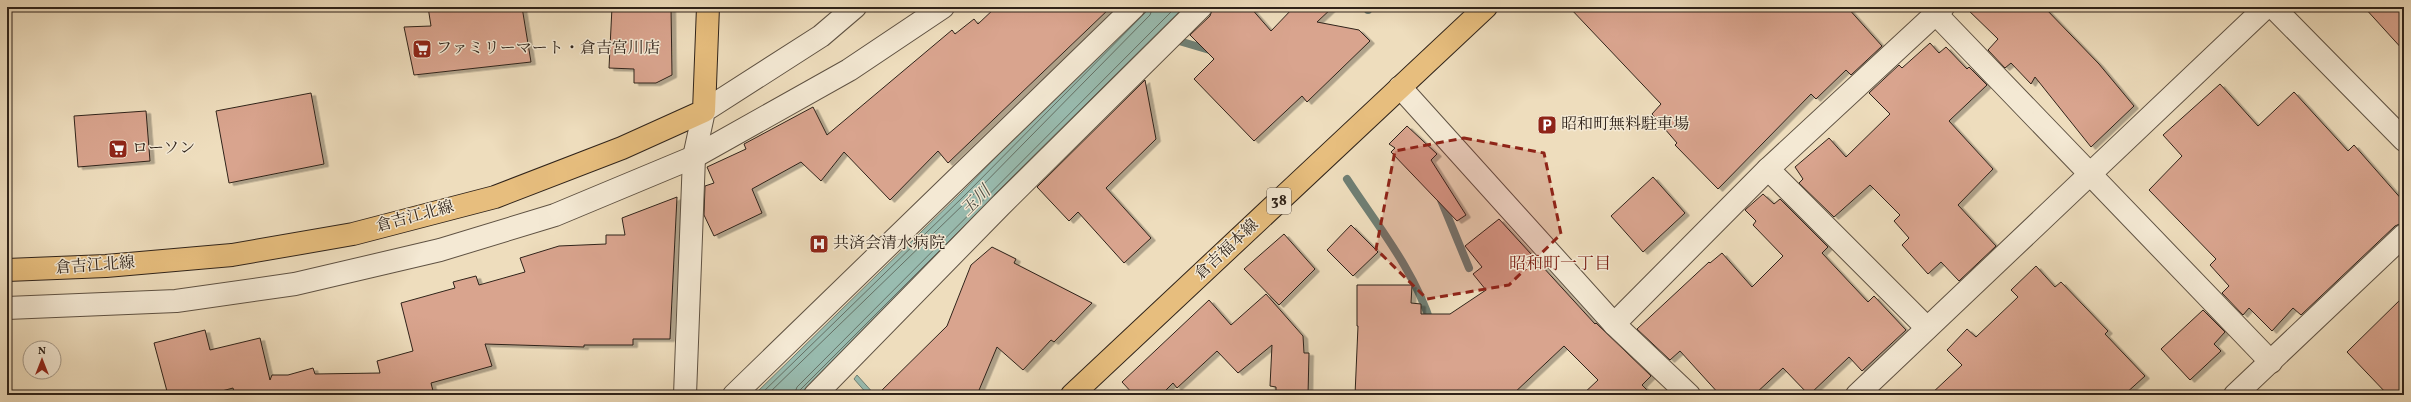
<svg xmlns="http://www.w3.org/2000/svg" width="2411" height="402" viewBox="0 0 2411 402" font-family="Vollkorn,'Noto Serif JP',serif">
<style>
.water{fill:#99bcb0;stroke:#6f7f74}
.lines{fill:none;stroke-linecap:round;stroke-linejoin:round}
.shore{stroke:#647065;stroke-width:1}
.stream{stroke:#6f7f74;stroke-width:8}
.building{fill:#d9a48e;stroke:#2f231a;filter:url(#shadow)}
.minor-casing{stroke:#5f5243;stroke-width:24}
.major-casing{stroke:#2f231a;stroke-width:24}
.minor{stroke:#f4e9d4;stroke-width:22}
.major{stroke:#e7be7e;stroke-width:22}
.marked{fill:#8f2418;fill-opacity:0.2;stroke:#8f2418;stroke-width:3;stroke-dasharray:8 5;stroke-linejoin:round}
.labels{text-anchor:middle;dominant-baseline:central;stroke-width:3;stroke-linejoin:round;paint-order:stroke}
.shield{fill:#f4e9d4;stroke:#6a5e52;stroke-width:1}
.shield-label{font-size:15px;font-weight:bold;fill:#2f231a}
.poi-label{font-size:16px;fill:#2f231a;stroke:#f4e9d4;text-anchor:start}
.street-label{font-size:16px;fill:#2f231a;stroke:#f4e9d4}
.water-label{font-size:17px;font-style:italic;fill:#4f5147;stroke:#f4e9d4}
.neighbourhood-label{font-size:17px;fill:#7a1f14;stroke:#f4e9d4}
</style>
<defs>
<filter id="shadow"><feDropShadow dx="4.5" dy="2.5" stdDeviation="0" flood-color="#0004"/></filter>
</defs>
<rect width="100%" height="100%" fill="#eeddbd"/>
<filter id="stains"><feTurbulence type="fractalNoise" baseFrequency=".005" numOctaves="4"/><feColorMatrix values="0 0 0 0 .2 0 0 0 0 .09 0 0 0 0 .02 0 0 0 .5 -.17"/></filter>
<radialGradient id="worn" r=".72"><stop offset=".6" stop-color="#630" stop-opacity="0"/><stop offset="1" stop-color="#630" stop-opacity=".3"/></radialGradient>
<g class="water">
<polygon points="1146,7 1189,7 801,395 754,395 961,193 1073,78"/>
<polygon points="857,375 875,395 868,395 854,379"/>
</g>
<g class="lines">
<g class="shore">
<polyline points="994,195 1184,7"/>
<polyline points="760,395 964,196 1147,11 1148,7"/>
<polyline points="767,395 968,200 1150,15 1153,7"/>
<polyline points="794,395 797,387 1176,7"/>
<polyline points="799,395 800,390 976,214"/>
</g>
<g class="stream">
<polyline points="1368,7 1368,10"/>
<polyline points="1179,41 1213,51"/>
<path d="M1347,179c30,46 68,92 84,145"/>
<polyline points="1441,200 1469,268"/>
</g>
</g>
<g class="building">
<polygon points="428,7 522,7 531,62 414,75 404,27 431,26"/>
<polygon points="612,7 671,7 672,75 656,83 634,83 634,69 609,68"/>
<polygon points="996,7 1111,7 948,163 938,151 890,200 844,152 821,181 801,162 752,189 762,213 714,236 704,215 705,186 714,183 707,167 746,149 744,144 813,107 827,135 952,30 955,34 974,19 978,24"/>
<polygon points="1213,7 1250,7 1271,31 1294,7 1333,7 1317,22 1359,30 1370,41 1307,102 1302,96 1254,141 1194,79 1214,59 1190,35 1210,16"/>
<polygon points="1569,7 1847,7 1882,46 1851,75 1846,70 1816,99 1811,94 1718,189 1675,145 1677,143 1652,114 1661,104"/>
<polygon points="1965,7 2044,7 2099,64 2134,106 2091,147 2035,77 2031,84 2011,63 2005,68 1988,50 1998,39"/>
<polygon points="2364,7 2404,7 2404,51"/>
<polygon points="1930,43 1939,53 1946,47 1967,69 1969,67 1987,85 1949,121 1993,169 1958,205 1996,246 1959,281 1941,262 1928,274 1902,245 1909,238 1894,221 1900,215 1870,185 1834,217 1799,183 1803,179 1795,167 1829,138 1846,157 1890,114 1869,93 1899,65 1902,68"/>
<polygon points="1145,80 1156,139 1106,188 1151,238 1124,263 1078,212 1069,221 1037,187"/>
<polygon points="2220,84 2258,126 2294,92 2348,151 2354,145 2404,202 2404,222 2395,226 2301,315 2293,308 2272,331 2249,308 2243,315 2222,293 2229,286 2210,265 2216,259 2149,190 2182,156 2163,135"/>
<polygon points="311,93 324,164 229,183 216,111"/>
<polygon points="146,111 150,161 78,167 74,116"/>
<polygon points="1407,126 1437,154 1431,160 1466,215 1457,221 1391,152 1395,148 1389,144"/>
<polygon points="1653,177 1685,213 1643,252 1611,216"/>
<polygon points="1763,194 1774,204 1780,199 1828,247 1822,253 1868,302 1874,296 1906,330 1862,371 1849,357 1809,395 1783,368 1754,395 1720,395 1680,351 1670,360 1637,329 1709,262 1710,263 1722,253 1752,287 1783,256 1753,225 1756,221 1745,210"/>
<polygon points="677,197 670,339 633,339 633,345 584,345 584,347 485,344 492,366 431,383 434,395 235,395 233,388 207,395 168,395 154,343 205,330 210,350 260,338 270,380 272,375 288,375 313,368 315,374 380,373 377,361 413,351 401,303 455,288 453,282 476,276 479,285 525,272 520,258 559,246 606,244 606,235 625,235 622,218"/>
<polygon points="1499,219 1595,324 1596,323 1651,376 1642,385 1652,395 1582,395 1598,380 1564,346 1512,395 1355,395 1358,326 1357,326 1357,285 1412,285 1411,303 1421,304 1421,314 1450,314 1486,290 1473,274 1482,267 1465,246"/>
<polygon points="1351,225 1378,252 1353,276 1327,250"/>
<polygon points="1284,234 1315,269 1279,305 1244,269"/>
<polygon points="992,247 1016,259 1014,263 1092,303 1054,342 1051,340 1023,370 997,347 977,395 877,395 947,326 971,265"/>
<polygon points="2036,266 2055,287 2061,282 2108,331 2105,334 2145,376 2124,395 1930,395 1962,365 1947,350 1967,329 1976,337 2018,297 2011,290"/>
<polygon points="1266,294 1303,336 1304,353 1309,353 1308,395 1276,395 1276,387 1270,386 1272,345 1238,373 1217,351 1177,388 1173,383 1161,395 1134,395 1122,382 1209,300 1231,325"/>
<polygon points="2404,296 2404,395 2388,395 2347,352"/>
<polygon points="2203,310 2225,332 2214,344 2221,351 2190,380 2161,349"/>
</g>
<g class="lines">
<g class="minor-casing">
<g id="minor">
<polyline points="2273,7 2404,140"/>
<polyline points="1936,14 2271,362"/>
<polyline points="1400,87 1614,324 1689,395"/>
<polyline points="1768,169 1927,328"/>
<polyline points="7,308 176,301 295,284 440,250 555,215 694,157 849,70 943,7"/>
<polyline points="1614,324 1768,169 1943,7"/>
<polyline points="685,395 694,157 704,111 821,36 855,7"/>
<polyline points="734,395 1134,7"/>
<polyline points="815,395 1000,206 1201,7"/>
<polyline points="1857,395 2266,7"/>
<polyline points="2235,395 2404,235"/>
</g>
</g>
<g class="major-casing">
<g id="major">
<polyline points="7,270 106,266 232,255 353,234 495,197 622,148 704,111 708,7"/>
<polyline points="1072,395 1486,7"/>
</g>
</g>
<use href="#minor" class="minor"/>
<use href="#major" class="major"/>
</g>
<path class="marked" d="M1464,138l80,15 17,81 -52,51 -82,14 -51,-50 19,-98z"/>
<defs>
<g id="supermarket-square" transform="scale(1)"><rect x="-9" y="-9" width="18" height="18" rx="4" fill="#8f2418" stroke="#f4e9d4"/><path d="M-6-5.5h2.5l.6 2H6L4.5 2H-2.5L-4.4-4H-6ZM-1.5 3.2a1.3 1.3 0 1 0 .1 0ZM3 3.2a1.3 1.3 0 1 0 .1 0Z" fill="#fff"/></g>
<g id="parking-square" transform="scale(1)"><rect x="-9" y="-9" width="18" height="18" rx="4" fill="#8f2418" stroke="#f4e9d4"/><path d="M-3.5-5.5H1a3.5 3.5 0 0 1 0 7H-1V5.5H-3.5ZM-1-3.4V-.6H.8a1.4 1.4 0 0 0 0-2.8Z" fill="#fff"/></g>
<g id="hospital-square" transform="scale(1)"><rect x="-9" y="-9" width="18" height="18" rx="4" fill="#8f2418" stroke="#f4e9d4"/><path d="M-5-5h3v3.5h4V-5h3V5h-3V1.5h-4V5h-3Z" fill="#fff"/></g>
</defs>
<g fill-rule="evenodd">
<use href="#supermarket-square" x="422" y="49"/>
<use href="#parking-square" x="1547" y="125"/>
<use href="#supermarket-square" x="118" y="149"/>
<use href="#hospital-square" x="819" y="244"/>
</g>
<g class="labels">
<rect class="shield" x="1267" y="188" width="24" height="26" rx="3"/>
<g class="shield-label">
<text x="1279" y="201">38</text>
</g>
<g class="poi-label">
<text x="436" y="49">ファミリーマート・倉吉宮川店</text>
<text x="1561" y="125">昭和町無料駐車場</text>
<text x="132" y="149">ローソン</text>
<text x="833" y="244">共済会清水病院</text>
</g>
<g class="street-label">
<text transform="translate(415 217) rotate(-15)">倉吉江北線</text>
<text transform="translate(1227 250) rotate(-43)">倉吉福本線</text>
<text transform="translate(95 266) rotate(-4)">倉吉江北線</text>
</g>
<g class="water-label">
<text transform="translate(976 201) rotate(-45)">玉川</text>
</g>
<g class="neighbourhood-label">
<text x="1560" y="264">昭和町一丁目</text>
</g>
</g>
<rect width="2411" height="402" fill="none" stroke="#eeddbd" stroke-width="24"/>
<rect x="8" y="8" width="2395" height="386" fill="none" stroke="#2f231a" stroke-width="2"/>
<rect x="12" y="12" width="2387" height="378" fill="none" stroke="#2f231a"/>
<g transform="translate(42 360)"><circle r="19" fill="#f4e9d4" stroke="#a59a8a"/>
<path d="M0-3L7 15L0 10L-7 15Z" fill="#8f2418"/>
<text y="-6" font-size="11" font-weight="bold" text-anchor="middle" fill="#2f231a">N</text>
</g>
<rect width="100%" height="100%" filter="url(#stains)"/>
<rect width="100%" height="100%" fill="url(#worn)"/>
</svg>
